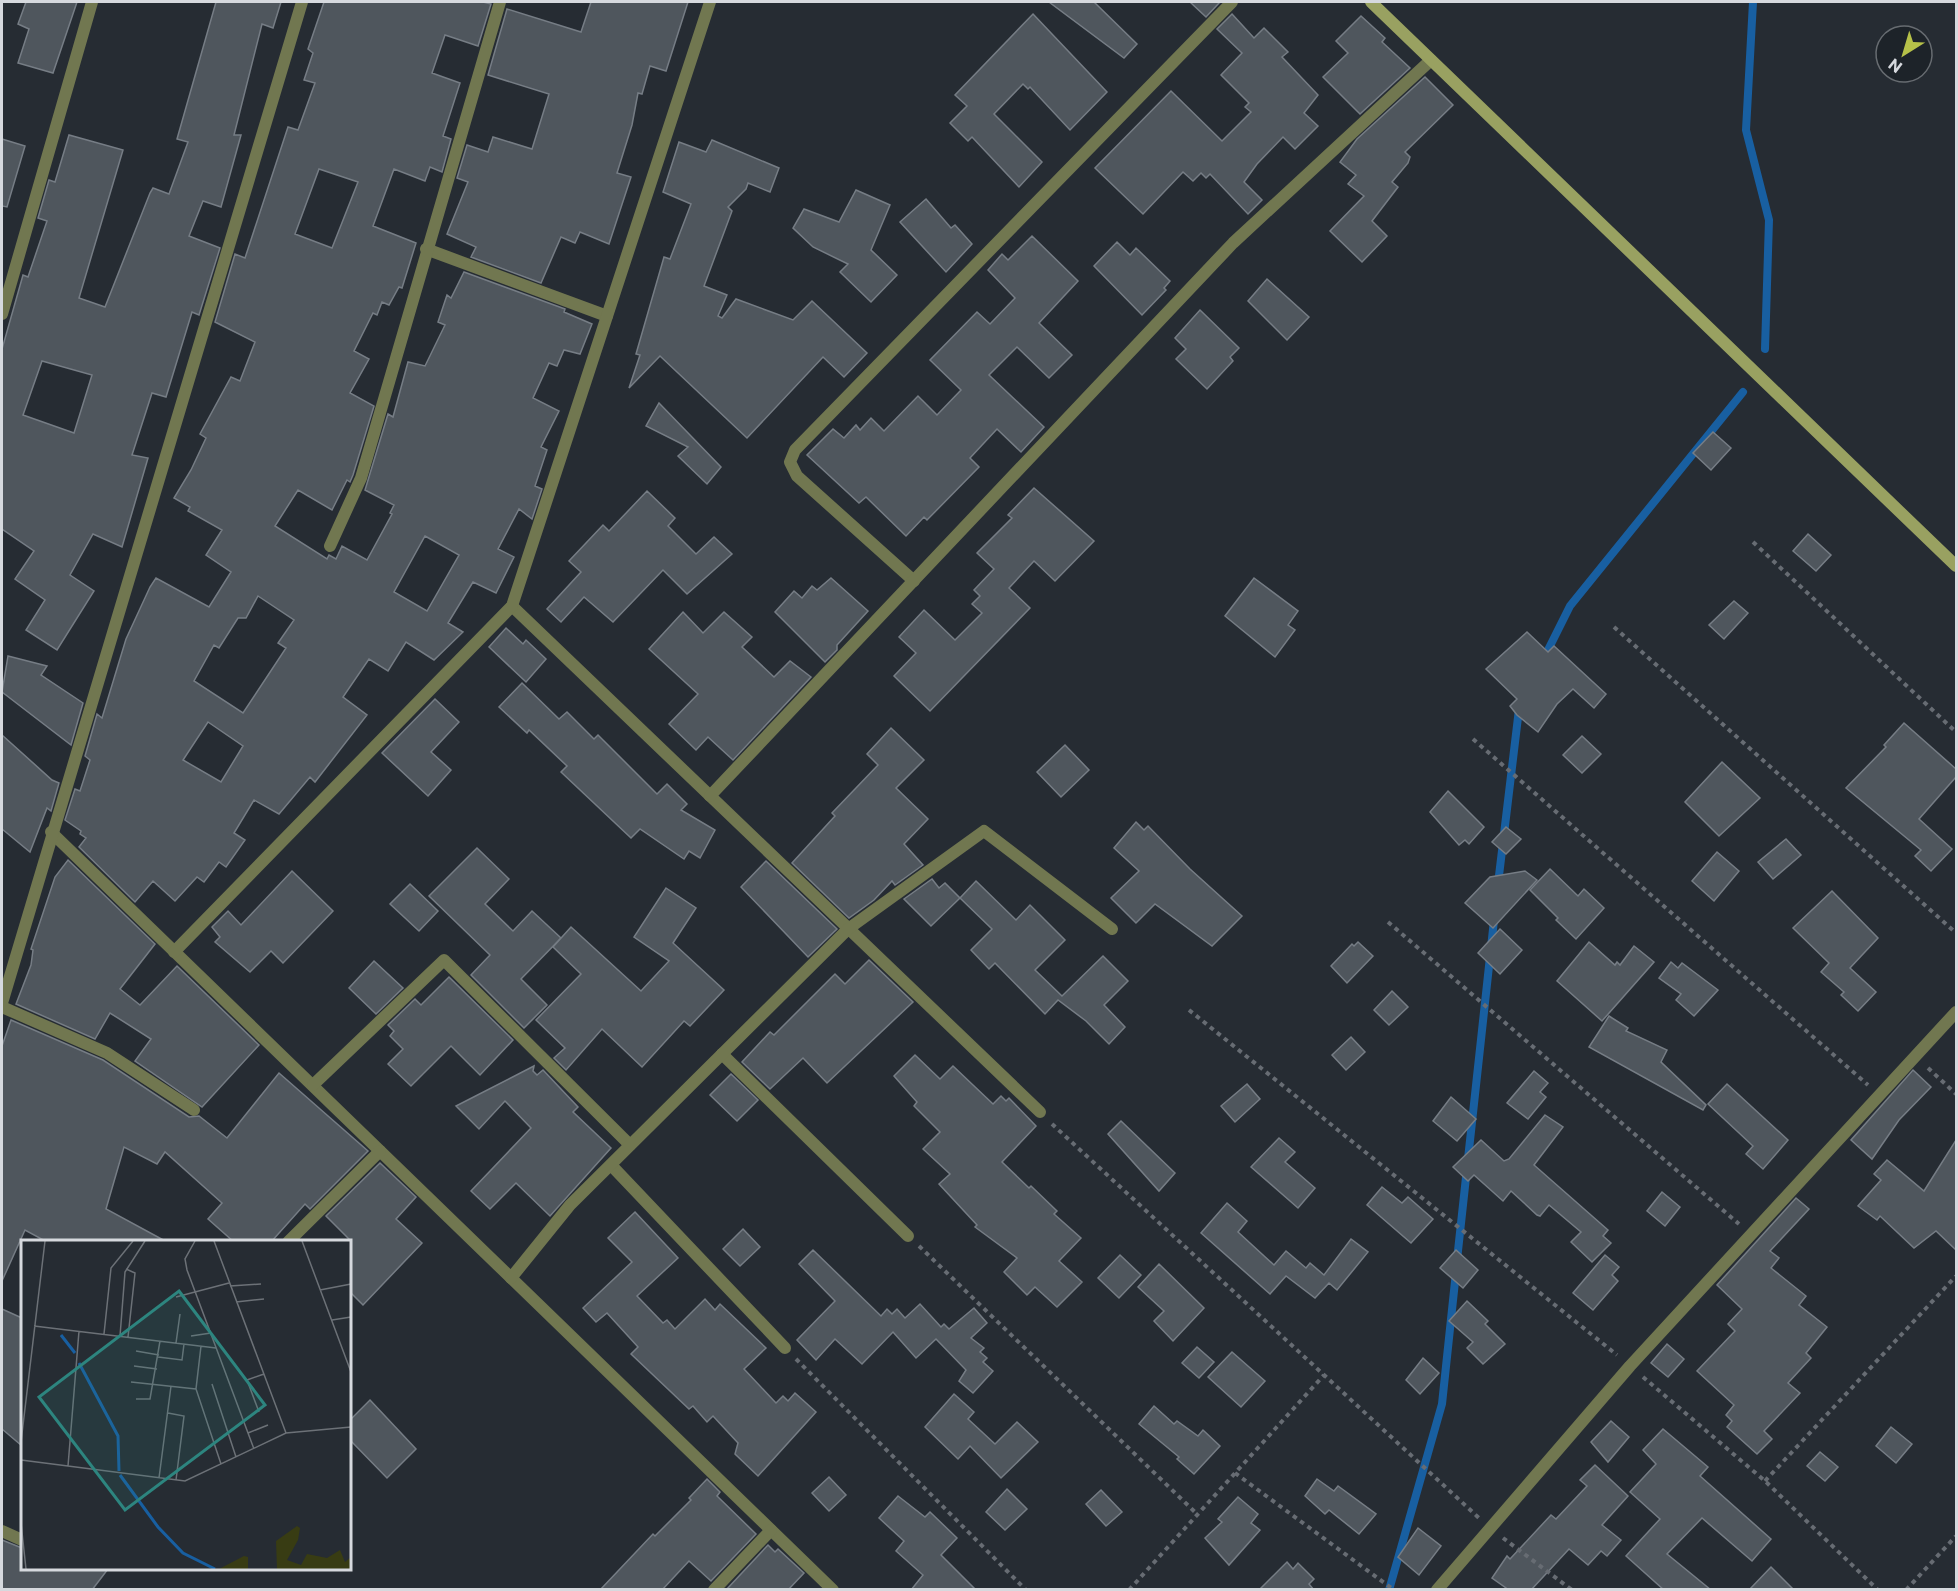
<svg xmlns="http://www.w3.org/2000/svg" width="1958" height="1591" viewBox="0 0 1958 1591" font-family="Commissioner,sans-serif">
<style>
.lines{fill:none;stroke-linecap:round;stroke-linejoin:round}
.stream{stroke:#185fa1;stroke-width:8}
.building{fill:#4f565d;stroke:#767d85;stroke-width:1.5;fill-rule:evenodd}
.path{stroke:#676c73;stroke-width:4;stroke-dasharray:4.5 4.5;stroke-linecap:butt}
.street{stroke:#717750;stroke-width:12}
.secondary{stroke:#99a161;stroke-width:12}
.inset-river{fill:none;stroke:#185fa1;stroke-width:3}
.inset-road{fill:none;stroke:#6c7177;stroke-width:1.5}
.view{fill:#2d857f;fill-opacity:0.15;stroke:#2d857f;stroke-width:3}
.inset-edge{fill:none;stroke:#d6d9de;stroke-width:3}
</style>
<rect width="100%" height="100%" fill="#262c33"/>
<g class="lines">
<g class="stream">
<polyline points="1753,2 1746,130 1769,220 1765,349"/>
<polyline points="1543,660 1570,606 1743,392"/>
<polyline points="1498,884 1519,709"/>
<polyline points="1457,1260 1494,920"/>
<polyline points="1389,1590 1442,1404 1456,1272"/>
</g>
</g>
<g class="building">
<polygon points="26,2 77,2 53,73 18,63 29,29 18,24"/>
<path d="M216,2h65l-8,26 -11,-4 -28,111h7l-20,72 -18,-6 -14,35 31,12 -21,67 -7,-3 -26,85 -14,-4 -20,62 16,3 -26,89 -29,-13 -23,41 24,16 -37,59 -31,-20 19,-30 -30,-21 19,-28 -32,-22v-180l21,-74 5,2 19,-56 -9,-3 11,-38 6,2 14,-47 54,15 -44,148 26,9 45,-114 3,-5 16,6 19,-52 -11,-3zM42,361l50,14 -18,58 -51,-18z"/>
<path d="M324,2h159l8,2 -13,42 -33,-11 -13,38 28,10 -17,53 8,3 -9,33 -12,-5 -5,14 -31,-12 -21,57 43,17 -14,45 -3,-1 -10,18 -7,-3 -5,13 -4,-2 -19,38 15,8 -19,34 24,13 -21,69 -3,7 -3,-2 -15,30 -34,-20 -23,36 52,33 2,-4 7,4 6,-13 25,14 25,-46 -2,-1 4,-8 -29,-15 23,-76 5,3 15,-55 17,4 20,-41 -7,-3 9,-27 4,3 13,-26 101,37 -1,3 28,12 -12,30 -16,-4 -7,16 -8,-3 -16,35 26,13 -18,36 6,3 -12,36 7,3 -10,30 -13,-10 -21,40 16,8 -18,36 -23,-11 -25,41 15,9 -29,28 -28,-18 -18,29 -19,-12 -26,38 24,18 -52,67 -5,-5 -31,37 -25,-14 -20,33 11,7 -19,27 -7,-5 -15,20 -7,-5 -22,24 -22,-20 -18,21 -56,-55 7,-9 -6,-4 1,-3 -16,-11 10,-31 5,2 10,-31 -5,-4 12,-42 5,4 24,-79 24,-52 6,-9 53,29 22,-35 -25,-17 16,-25 -34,-19 2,-4 -16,-9 17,-28 15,-32 -6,-4 31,-57 9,4 15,-39 -40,-20 20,-68 10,4 43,-131 10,3 17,-47 -11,-3 9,-27 -5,-4zM319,169l39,13 -26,66 -37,-14zM425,536l34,19 -32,56 -33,-19zM258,596l36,24 -16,23 8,5 -43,65 -49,-32 20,-36 5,3 19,-30h8zM208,722l35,24 -22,36 -38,-22z"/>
<polygon points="591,2 688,2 666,71 650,66 642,94 638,93 632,125 617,173 631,177 609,244 580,232 575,243 561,237 541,283 471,257 476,247 447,234 468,182 457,178 467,145 488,152 493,137 532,149 549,94 488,75 507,9 581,32"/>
<polygon points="1049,2 1094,2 1137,44 1124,58"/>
<polygon points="1190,2 1220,2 1206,17"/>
<polygon points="1033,14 1107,92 1070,130 1030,87 1028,89 1023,84 994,114 1042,162 1019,187 972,137 968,141 950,123 967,106 955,95"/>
<polygon points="1232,14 1254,38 1264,28 1288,52 1282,57 1318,95 1304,113 1318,126 1295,149 1283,137 1257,164 1244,182 1262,200 1248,214 1210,174 1206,178 1201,173 1193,181 1183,172 1143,214 1095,168 1171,91 1222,141 1251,112 1245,107 1249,103 1221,75 1242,53 1217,29"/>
<polygon points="1361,16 1385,38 1382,42 1410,68 1360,114 1323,77 1348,53 1336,41"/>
<polygon points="1425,77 1453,105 1405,152 1410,157 1408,163 1392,182 1398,187 1372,221 1387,236 1362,262 1330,231 1364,196 1348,184 1356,175 1340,162 1357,139"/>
<polygon points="2,139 25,146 7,207 2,206"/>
<polygon points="712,140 779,168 770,192 748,183 746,189 728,207 732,211 704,286 727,295 718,316 722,318 736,299 793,320 812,301 867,353 844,377 823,357 747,438 660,356 629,388 640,355 636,354 664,257 670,259 691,204 663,192 679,142 706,152"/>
<polygon points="856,190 890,205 871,250 897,275 871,302 840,272 848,264 813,247 793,228 804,209 839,222"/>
<polygon points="926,199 951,228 955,225 972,244 946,272 900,222"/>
<polygon points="1032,236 1078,281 1039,323 1072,355 1049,378 1017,347 989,375 1044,427 1021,452 997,429 970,458 979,467 927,520 924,517 906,536 866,497 859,503 807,455 833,429 844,438 856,425 860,430 871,418 884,431 918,396 937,415 961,390 930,360 977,312 990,324 1015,298 988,270 1002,254 1008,260"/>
<polygon points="1117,242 1130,255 1136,248 1170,281 1164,288 1166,290 1142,315 1094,266"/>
<polygon points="1267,279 1309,317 1287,340 1248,301"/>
<polygon points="1200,310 1239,348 1230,357 1233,361 1207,389 1176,359 1186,349 1175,338"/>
<polygon points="659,403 721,467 707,484 678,456 688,447 646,426"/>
<polygon points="1713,432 1731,448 1711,470 1693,453"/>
<polygon points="1034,488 1094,541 1055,581 1034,561 1009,588 1030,608 930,711 894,676 916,653 899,637 924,610 955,640 982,613 972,604 980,596 974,590 994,569 977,553 1012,518 1008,515"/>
<polygon points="647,491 675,518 668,526 696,554 714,537 732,554 687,594 663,570 613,622 584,597 561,622 547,609 581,572 569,561 603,525 609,531"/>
<polygon points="1808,534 1831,555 1816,571 1793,551"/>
<polygon points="831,578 868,611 837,645 837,650 825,662 775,612 794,591 802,598 812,586 817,590"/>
<polygon points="1254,578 1298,611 1288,625 1295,630 1275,657 1225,616"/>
<polygon points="1734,601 1748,613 1724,639 1709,625"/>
<polygon points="683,612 703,633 724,612 752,637 742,647 774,677 790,661 811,677 733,760 708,737 696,750 669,724 698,694 649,649"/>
<polygon points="506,628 523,644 526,640 546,659 526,682 489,647"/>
<polygon points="1527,632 1548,652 1554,646 1606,694 1594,708 1573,689 1557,704 1538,732 1517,715 1510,706 1517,699 1486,669"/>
<polygon points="8,656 47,666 41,675 83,703 71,745 2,692"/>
<polygon points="522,683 559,719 567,712 594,739 598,735 657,794 667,784 687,804 681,810 715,830 700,858 689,851 684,859 640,829 631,838 561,772 567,766 529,730 527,733 499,707"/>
<polygon points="435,699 459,722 431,752 451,770 428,796 382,753"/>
<polygon points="1904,723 1956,769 1956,777 1919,819 1952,849 1931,871 1915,856 1921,850 1846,788 1886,747 1884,745"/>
<polygon points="891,728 924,760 896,788 928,819 904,844 923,865 895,885 892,881 874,900 849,918 792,863 835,816 832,813 878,765 867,754"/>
<polygon points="2,735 52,780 59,783 51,811 47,808 30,852 2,829"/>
<polygon points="1582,736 1601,754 1582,773 1563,755"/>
<polygon points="1065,745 1089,770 1061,797 1037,772"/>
<polygon points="1722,762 1760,798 1719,836 1685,802"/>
<polygon points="1448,791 1484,827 1469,844 1465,840 1459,845 1430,812"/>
<polygon points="1136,822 1144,830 1148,826 1190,869 1242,916 1212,946 1155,904 1136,923 1111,898 1139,871 1114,848"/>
<polygon points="1506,827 1521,839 1506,854 1492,842"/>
<polygon points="1786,839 1801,855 1773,879 1758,862"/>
<polygon points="477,848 509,879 485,904 513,931 532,911 561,938 521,979 547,1005 524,1028 471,975 490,955 429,896"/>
<polygon points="1717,852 1739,871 1714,901 1692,881"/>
<polygon points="68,860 155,944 120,989 140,1005 177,966 259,1045 202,1107 135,1061 151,1039 110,1013 95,1039 16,1004 31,965 33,950 31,949 55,877"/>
<polygon points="766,861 837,929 808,957 741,887"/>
<polygon points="1550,869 1578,896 1584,889 1604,908 1576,939 1556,920 1558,918 1530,890"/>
<polygon points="292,871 333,911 283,963 271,951 250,972 215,942 220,937 212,927 228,911 241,925"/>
<polygon points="1525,871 1537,880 1493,928 1465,903 1490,877"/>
<polygon points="932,879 939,888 945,883 960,898 931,926 904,899"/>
<polygon points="976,881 1016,920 1030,905 1065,940 1035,970 1062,996 1103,956 1128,981 1104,1005 1125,1027 1109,1044 1086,1021 1058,1000 1045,1014 995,963 989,969 971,950 992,929 960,898"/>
<polygon points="410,884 438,911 419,931 390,904"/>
<polygon points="666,888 696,908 673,943 724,990 690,1026 684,1021 642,1067 602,1029 566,1070 554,1058 565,1048 536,1020 581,974 553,947 571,927 641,991 669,961 634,937"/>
<polygon points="1832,891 1878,938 1850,968 1876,992 1858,1011 1841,995 1844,992 1821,972 1829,963 1793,928"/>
<polygon points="1500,929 1522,950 1500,974 1478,953"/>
<polygon points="1358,942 1373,956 1347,983 1331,966 1352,944 1354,946"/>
<polygon points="1589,942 1615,965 1617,962 1620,965 1634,946 1654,962 1602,1021 1557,981"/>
<polygon points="869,960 913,1002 827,1083 803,1058 770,1089 742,1062 770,1032 774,1035 835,974 845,984"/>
<polygon points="374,961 403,988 376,1014 349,988"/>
<polygon points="1671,962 1678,968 1682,963 1718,990 1694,1016 1676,1000 1681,994 1659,978"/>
<polygon points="449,977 513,1040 480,1075 451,1046 411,1086 388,1064 403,1049 390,1036 394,1031 388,1025 415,999 421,1005"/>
<polygon points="1392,991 1408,1007 1389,1025 1374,1010"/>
<polygon points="1609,1016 1628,1028 1626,1031 1667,1050 1661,1062 1706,1105 1703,1110 1589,1047"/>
<polygon points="11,1020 103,1060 189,1117 199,1116 227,1138 279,1073 368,1151 310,1209 305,1204 271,1242 234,1242 208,1219 222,1203 165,1152 157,1164 124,1147 106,1209 167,1242 47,1242 25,1230 2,1281 2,1046"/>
<polygon points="1351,1037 1365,1052 1346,1070 1332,1055"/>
<polygon points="915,1055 940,1079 953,1066 993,1104 1001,1096 1006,1101 1009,1098 1036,1126 1002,1162 1029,1188 1031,1186 1057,1211 1054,1214 1081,1238 1059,1261 1082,1282 1057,1307 1035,1287 1027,1295 1004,1272 1017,1258 975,1227 977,1225 939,1184 950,1174 923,1149 940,1132 914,1106 917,1102 894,1076"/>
<polygon points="534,1066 533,1071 537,1075 543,1070 578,1107 573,1112 611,1148 550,1216 516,1183 490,1209 471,1191 531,1128 505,1101 479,1129 456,1106"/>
<polygon points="1913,1070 1931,1087 1899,1120 1872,1159 1851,1140"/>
<polygon points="1534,1071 1548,1083 1540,1092 1546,1097 1528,1119 1507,1103"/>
<polygon points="731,1074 758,1100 737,1121 710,1095"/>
<polygon points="1247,1084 1260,1099 1235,1122 1221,1106"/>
<polygon points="1727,1084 1788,1140 1763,1169 1746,1154 1753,1146 1708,1104"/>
<polygon points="1451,1097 1476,1119 1457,1141 1433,1121"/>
<polygon points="1545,1115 1563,1127 1534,1165 1608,1230 1603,1236 1611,1243 1592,1262 1571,1242 1581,1232 1549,1205 1540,1216 1537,1215 1511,1191 1503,1201 1474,1175 1468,1181 1453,1167 1481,1140 1504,1161 1509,1159"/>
<polygon points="1121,1121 1175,1173 1159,1191 1108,1134"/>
<polygon points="1279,1138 1295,1152 1285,1162 1315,1188 1298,1208 1251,1167"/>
<polygon points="1956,1140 1956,1250 1936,1231 1914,1248 1880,1216 1877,1220 1858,1206 1881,1180 1874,1174 1887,1160 1924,1191"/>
<polygon points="380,1163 416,1197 396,1219 422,1243 363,1305 350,1292 350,1240 326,1216"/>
<polygon points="1382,1187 1402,1203 1408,1197 1433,1219 1411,1243 1367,1205"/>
<polygon points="1662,1192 1680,1207 1665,1226 1647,1211"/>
<polygon points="1796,1198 1809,1209 1770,1251 1779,1258 1771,1268 1806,1296 1799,1305 1827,1327 1806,1353 1811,1358 1788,1383 1800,1393 1764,1431 1772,1439 1757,1454 1727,1427 1732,1421 1726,1415 1734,1405 1697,1371 1735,1331 1728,1324 1742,1309 1717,1285"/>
<polygon points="1227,1203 1247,1221 1238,1232 1274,1265 1286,1251 1306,1268 1310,1263 1324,1275 1351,1239 1368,1252 1337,1290 1329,1283 1315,1298 1286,1276 1270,1294 1201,1233"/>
<polygon points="635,1212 678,1258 637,1296 663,1323 667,1320 675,1329 705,1299 715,1310 720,1304 766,1348 744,1369 776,1403 783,1396 788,1401 795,1393 816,1412 758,1476 735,1454 738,1443 713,1416 707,1422 693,1406 689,1409 631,1354 638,1347 607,1313 596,1322 583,1308 632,1262 608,1238"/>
<polygon points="743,1229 760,1247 740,1266 723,1249"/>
<polygon points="813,1250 881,1316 887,1309 892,1314 897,1309 905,1318 920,1304 941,1327 944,1324 949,1329 974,1308 987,1323 971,1338 984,1348 980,1352 987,1358 983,1362 993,1371 973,1393 959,1381 966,1370 936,1339 916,1358 893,1332 862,1364 835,1339 816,1360 797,1340 835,1301 799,1264"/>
<polygon points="1456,1250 1478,1270 1463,1288 1440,1268"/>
<polygon points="1120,1255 1141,1275 1119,1298 1098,1278"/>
<polygon points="1605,1255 1619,1267 1612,1275 1618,1281 1593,1310 1573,1293"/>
<polygon points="1159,1264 1204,1308 1173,1341 1154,1321 1164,1311 1138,1287"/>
<polygon points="1467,1301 1488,1321 1485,1324 1505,1344 1483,1364 1467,1348 1473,1342 1449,1321"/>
<polygon points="2,1309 22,1318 22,1446 2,1429"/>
<polygon points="1667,1344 1684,1359 1668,1377 1651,1363"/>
<polygon points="1197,1347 1214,1362 1199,1378 1182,1363"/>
<polygon points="1232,1352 1265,1381 1241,1407 1208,1377"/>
<polygon points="1423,1358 1439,1373 1420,1394 1406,1380"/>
<polygon points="954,1394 974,1412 968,1419 995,1444 1017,1422 1038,1442 1001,1478 970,1446 958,1459 925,1427"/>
<polygon points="370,1400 416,1449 387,1478 350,1440 350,1420"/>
<polygon points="1154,1406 1174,1424 1177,1421 1198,1436 1203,1430 1220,1446 1194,1474 1177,1459 1179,1457 1139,1424"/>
<polygon points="1611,1421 1629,1437 1608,1462 1591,1442"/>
<polygon points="1891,1427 1912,1444 1896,1463 1876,1446"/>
<polygon points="1663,1429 1708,1467 1700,1476 1771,1539 1752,1561 1702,1518 1667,1554 1711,1590 1664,1590 1626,1556 1660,1519 1630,1492 1656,1464 1643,1450"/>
<polygon points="1820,1452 1838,1467 1825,1481 1807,1466"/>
<polygon points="1595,1465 1628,1496 1602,1525 1621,1540 1607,1556 1601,1551 1588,1565 1569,1549 1531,1590 1509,1590 1492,1578 1507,1556 1510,1559 1551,1515 1556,1519 1587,1486 1580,1480"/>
<polygon points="829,1477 846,1495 829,1511 812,1493"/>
<polygon points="707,1479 720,1492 717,1496 756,1534 711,1581 689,1561 662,1590 600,1590 653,1534 655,1536 691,1500 689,1498"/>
<polygon points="1317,1479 1334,1491 1338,1486 1376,1514 1359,1534 1329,1510 1325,1514 1305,1496"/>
<polygon points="1007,1489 1027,1509 1005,1530 986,1512"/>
<polygon points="1101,1490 1122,1512 1106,1526 1086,1504"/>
<polygon points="898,1496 925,1517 930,1512 957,1538 941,1555 976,1590 911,1590 923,1575 896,1551 904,1541 879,1518"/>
<polygon points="1238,1497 1258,1514 1251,1523 1260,1530 1229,1565 1205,1538 1222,1522 1218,1519"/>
<polygon points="1418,1528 1441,1546 1419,1575 1398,1557"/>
<polygon points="2,1540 22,1548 22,1569 108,1569 92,1590 2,1590"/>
<polygon points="768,1545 775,1552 778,1549 804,1573 788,1590 726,1590"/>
<polygon points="1287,1562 1293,1569 1298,1563 1314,1579 1309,1584 1314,1590 1259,1590"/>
<polygon points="1771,1567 1794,1590 1749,1590"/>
</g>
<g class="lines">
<g class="path">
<polyline points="1753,542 1956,732"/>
<polyline points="1614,627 1956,933"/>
<polyline points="1473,739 1868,1085"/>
<polyline points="1388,922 1739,1224"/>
<polyline points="1189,1010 1617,1355"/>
<polyline points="1928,1068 1956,1094"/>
<polyline points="1052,1124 1479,1518"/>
<polyline points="919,1246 1197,1514"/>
<polyline points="796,1359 1026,1590"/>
<polyline points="1643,1377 1765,1481 1878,1590"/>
<polyline points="1235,1473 1394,1590"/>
<polyline points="1765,1481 1956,1276"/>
<polyline points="1503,1538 1572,1590"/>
<polyline points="1129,1590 1324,1375"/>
<polyline points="1906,1590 1956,1536"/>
</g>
<g class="street">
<polyline points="426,249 607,316"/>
<polyline points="2,314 92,2"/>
<polyline points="330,546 361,478 500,2"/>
<polyline points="914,581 797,476 790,462 795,450 1232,2"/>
<polyline points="512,606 1040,1112"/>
<polyline points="710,796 1233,243 1431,60"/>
<polyline points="51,832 833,1590"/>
<polyline points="174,952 512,606 710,2"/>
<polyline points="2,1003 302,2"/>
<polyline points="2,1007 107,1053 194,1110"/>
<polyline points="722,1054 908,1236"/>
<polyline points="313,1085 444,960 630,1145"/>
<polyline points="611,1165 785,1348"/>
<polyline points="288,1242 380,1151"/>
<polyline points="511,1278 570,1205 848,929 984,831 1112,929"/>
<polyline points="2,1531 22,1540"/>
<polyline points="714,1590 771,1530"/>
<polyline points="1437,1590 1630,1366 1956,1012"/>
</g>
<polyline class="secondary" points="1371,2 1956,566"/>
</g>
<g transform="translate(21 1240)">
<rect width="330" height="330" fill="#262c33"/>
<path d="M276,286l3,2 -2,12 -11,20 14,5 6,-11 20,4 13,-8 5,12 6,-5v12h-74l-1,-28zM223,316l4,1v12h-29z" fill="#383c13"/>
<path class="inset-river" d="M40,95l14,18M58,123l39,73 1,35M99,235l38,52 25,26 32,16"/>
<path class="inset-road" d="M174,1l-10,18 2,11 67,179M193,1l72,192M281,1l49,131M105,29l9,4 -7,64M209,46l31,-2M299,50l31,-6M155,57l53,-14M215,62l28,-3M311,80l19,-3M13,86l182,22M83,94l7,-66 22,-27M99,96l5,-64 20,-31M170,96l20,-3M155,103l4,-29M180,106l-5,43 25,75M115,111l23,4M137,117l24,3 2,-16M113,126l23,3M110,142l65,7M191,144l24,73M115,159h14l10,-58M238,172l-12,-32 17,-6M147,173l16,3 -8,64M227,193l20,-8M0,202l24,-201M0,220l164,21 101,-48 65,-6M47,226l11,-135M138,238l12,-92M0,283l5,46"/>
<path class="view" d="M158,51l86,114 -140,105 -86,-113z"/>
<rect width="330" height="330" class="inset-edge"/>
</g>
<rect width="1958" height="1591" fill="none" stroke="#d6d9de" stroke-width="6"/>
<g transform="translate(1904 54) rotate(217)"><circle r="28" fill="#1d2329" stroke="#676c71" stroke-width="1.5"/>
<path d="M0-4.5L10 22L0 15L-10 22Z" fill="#b6c149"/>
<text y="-9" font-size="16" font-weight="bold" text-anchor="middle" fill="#d6d9de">N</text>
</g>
</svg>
